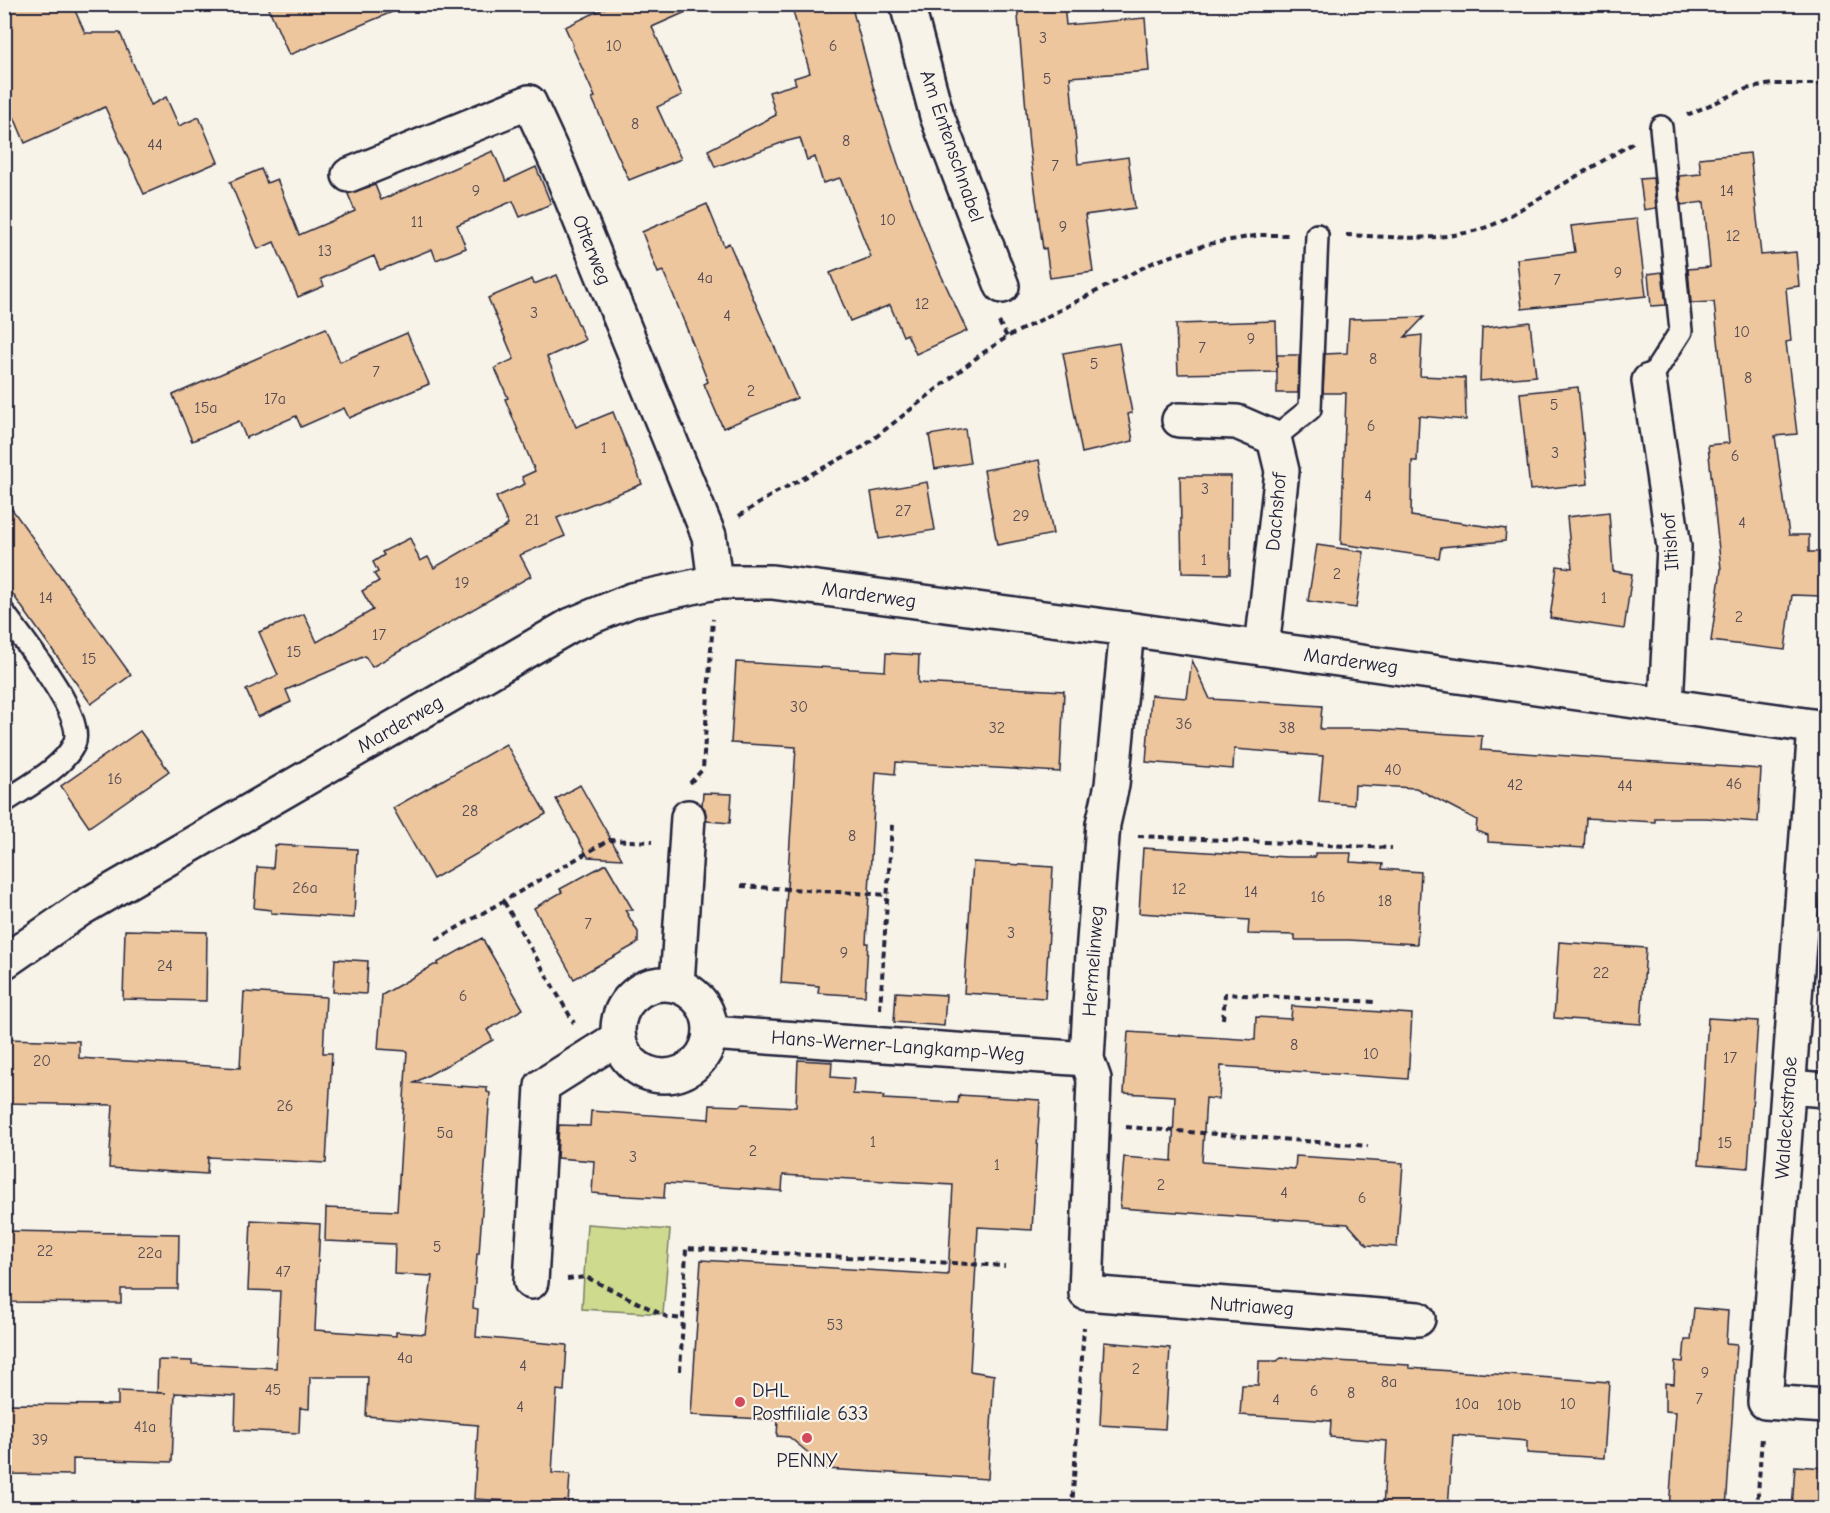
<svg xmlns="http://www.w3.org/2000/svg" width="1830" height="1513" viewBox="0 0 1830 1513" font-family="'Comic Neue',sans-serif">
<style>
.green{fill:#cedb8e;stroke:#787e64;stroke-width:1.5}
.building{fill:#edc69d;stroke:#22223b;stroke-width:1.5}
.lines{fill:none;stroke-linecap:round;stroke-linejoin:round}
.lane-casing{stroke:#22223b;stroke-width:26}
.street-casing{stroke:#22223b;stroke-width:38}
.path{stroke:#22223b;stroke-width:4;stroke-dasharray:6 4.5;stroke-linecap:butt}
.lane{stroke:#f7f3e8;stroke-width:21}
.street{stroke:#f7f3e8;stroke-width:33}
.poi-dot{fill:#d1495b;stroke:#f7f3e8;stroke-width:2}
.labels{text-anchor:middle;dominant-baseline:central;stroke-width:4.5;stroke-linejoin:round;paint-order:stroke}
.number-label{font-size:16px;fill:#554b54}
.street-label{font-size:20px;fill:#22223b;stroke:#f7f3e8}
.poi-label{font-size:20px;fill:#22223b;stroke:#f7f3e8;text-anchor:start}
</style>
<rect width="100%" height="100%" fill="#f7f3e8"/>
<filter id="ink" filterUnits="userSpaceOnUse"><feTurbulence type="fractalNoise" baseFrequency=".0167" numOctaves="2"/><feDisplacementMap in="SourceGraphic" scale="12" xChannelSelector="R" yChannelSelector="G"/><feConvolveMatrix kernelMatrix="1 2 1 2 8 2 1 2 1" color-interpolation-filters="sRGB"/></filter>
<g filter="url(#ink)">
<polygon class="green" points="587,1224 670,1230 663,1314 582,1309"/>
<g class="building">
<polygon points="22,4 72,4 85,33 120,33 151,105 166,97 179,126 199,117 218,162 144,194 105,107 25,143 4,93 4,12"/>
<polygon points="267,4 409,4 409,5 289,55"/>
<polygon points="613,4 704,4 652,27 682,95 657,107 681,159 629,180 592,98 595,97 572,46 573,45 565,27"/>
<polygon points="791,4 851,4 873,86 900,170 930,251 967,331 916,354 907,334 903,336 890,305 850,321 830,273 871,257 840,178 823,183 815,157 807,160 800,138 784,142 715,167 708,150 776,115 769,92 796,84 794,78 810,73"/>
<polygon points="1017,4 1064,4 1066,25 1145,18 1149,71 1070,77 1078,164 1128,157 1135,208 1085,215 1093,272 1050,278 1046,248 1043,249 1029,145"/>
<polygon points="493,151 506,181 536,167 551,204 520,217 513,201 457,225 466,248 436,260 432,249 380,270 374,256 321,279 324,286 298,297 274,242 258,249 230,182 261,169 267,183 277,179 299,235 355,211 348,194 350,193 375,185 381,200"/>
<polygon points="1750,153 1761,255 1796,252 1799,286 1786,288 1791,341 1786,342 1797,434 1775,436 1789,535 1809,535 1809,552 1823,552 1822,596 1792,595 1785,650 1711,641 1721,569 1708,445 1729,443 1714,302 1691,303 1688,269 1710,267 1704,202 1681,205 1679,176 1701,174 1699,158"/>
<polygon points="1653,178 1656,208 1644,210 1640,179"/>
<polygon points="707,204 724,246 729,243 797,398 723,428 704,384 708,382 673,294 663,271 658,273 642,232"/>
<polygon points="1637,219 1646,296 1522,309 1517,259 1575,252 1571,226"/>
<polygon points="1662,272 1666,305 1651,306 1648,274"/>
<polygon points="557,275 585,340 547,357 576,427 613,412 642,484 557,518 565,536 520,555 531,576 372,667 365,656 286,690 291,702 258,717 246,690 278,675 259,632 304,614 317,642 373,610 362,591 379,581 374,574 378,572 373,562 384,555 382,552 410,538 420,561 428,557 434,568 508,525 496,497 525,484 522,477 535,471 505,399 508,398 495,368 514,359 488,298 532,279 534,284"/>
<polygon points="1424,317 1405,337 1422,335 1420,376 1465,378 1466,420 1419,416 1417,461 1412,461 1411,516 1506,529 1505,541 1441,547 1439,558 1341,544 1346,393 1323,393 1325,354 1347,353 1349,319"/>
<polygon points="1276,321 1277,372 1178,374 1176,324"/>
<polygon points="1530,322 1536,376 1480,381 1482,328"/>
<polygon points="326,328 340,362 407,333 429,384 349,418 344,408 301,427 296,416 246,438 239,421 192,441 173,395"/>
<polygon points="1119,343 1132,413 1128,414 1133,441 1082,453 1063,353"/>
<polygon points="1277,355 1299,355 1298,393 1277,393"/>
<polygon points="1578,387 1588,484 1530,490 1520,393"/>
<polygon points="965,429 970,463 935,469 929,435"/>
<polygon points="1039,460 1053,534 997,545 984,470"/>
<polygon points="1180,476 1231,476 1230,574 1182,573"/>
<polygon points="927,482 935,530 879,539 871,492"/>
<polygon points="4,498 131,675 91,704 4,582"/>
<polygon points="1609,512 1613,571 1632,574 1624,629 1550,618 1557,566 1572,568 1567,517"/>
<polygon points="1317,545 1364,552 1356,608 1308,601"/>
<polygon points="886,653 919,655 918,683 1064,691 1060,772 896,762 895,774 876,772 866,943 868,943 865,996 818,993 819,986 781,983 796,747 731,743 736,662 885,671"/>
<polygon points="1192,660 1210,699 1322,706 1320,729 1373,729 1482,736 1481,750 1761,769 1758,822 1706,818 1655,818 1655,822 1586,818 1584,848 1488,842 1488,835 1476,831 1477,820 1416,788 1355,785 1354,805 1319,802 1323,756 1234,749 1233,769 1146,762 1151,695 1187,698"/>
<polygon points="140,731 169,771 89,827 61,786"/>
<polygon points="506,744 546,814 433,879 393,808"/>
<polygon points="580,785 622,859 588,857 556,799"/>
<polygon points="703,793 732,794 730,823 707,821 705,809 702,806"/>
<polygon points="275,845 357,849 354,918 271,913 271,910 254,908 257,867 273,868"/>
<polygon points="1143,848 1287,857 1315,857 1315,853 1351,853 1350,862 1383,864 1382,869 1421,872 1417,944 1349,940 1295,940 1295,935 1248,934 1249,920 1139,913"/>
<polygon points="973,862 1053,867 1045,998 964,993"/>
<polygon points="606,864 633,910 625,910 638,932 638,943 574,979 534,908 562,892 560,889"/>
<polygon points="125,930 207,932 206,1001 123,999"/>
<polygon points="482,938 523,1009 487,1030 493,1040 414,1083 487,1088 487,1092 490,1093 479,1254 477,1254 473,1308 478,1309 476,1337 567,1345 564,1391 557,1390 552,1473 570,1474 568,1504 474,1499 478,1425 366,1416 368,1377 310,1377 309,1409 300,1408 299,1433 235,1430 236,1396 175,1393 172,1462 73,1459 73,1475 7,1474 8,1404 118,1405 118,1391 166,1393 157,1393 158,1360 192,1361 192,1364 276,1368 280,1291 248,1290 251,1220 320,1224 315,1330 396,1336 396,1332 425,1334 432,1276 394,1274 395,1244 325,1241 326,1208 397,1211 407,1051 378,1049 382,995 434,965 438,965 437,963"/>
<polygon points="1559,942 1646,948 1641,1024 1554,1018"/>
<polygon points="335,959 368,961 366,994 333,992"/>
<polygon points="244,992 326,997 323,1053 332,1053 326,1163 208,1157 207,1174 109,1168 113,1105 4,1103 5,1039 79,1041 79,1058 240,1068"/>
<polygon points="896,992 946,995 944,1026 894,1022"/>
<polygon points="1292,1006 1412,1014 1408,1079 1221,1066 1219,1099 1206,1098 1202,1162 1295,1169 1296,1156 1403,1163 1397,1247 1367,1245 1348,1224 1120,1208 1124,1157 1172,1161 1175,1096 1124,1093 1128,1032 1255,1040 1256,1017 1291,1019"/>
<polygon points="1708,1018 1758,1021 1748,1168 1699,1164"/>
<polygon points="798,1060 832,1062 831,1077 854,1079 853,1094 884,1096 883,1099 958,1103 959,1095 1040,1100 1032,1230 978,1227 970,1371 994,1375 988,1479 810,1468 811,1455 789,1437 777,1436 778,1420 691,1415 701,1260 948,1275 953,1185 783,1175 782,1191 665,1183 664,1198 627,1196 592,1193 594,1161 557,1158 559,1125 590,1126 591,1111 709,1119 710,1105 741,1106 742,1104 796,1107"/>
<polygon points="4,1231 179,1234 178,1289 121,1289 121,1303 4,1302"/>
<polygon points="1694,1308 1728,1311 1726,1343 1737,1344 1726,1509 1669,1509 1676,1412 1665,1411 1665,1383 1674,1384 1675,1361 1683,1362 1685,1340 1691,1340"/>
<polygon points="1104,1342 1170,1348 1165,1429 1100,1425"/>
<polygon points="1281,1358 1409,1365 1409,1368 1609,1382 1604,1458 1527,1453 1527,1441 1453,1435 1448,1509 1383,1509 1387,1441 1330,1437 1331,1421 1240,1415 1242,1385 1258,1385 1259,1361 1277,1361"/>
<polygon points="1795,1466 1826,1468 1826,1509 1792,1509"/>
</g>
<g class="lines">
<g class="lane-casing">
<g id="lane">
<polyline points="1649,381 1681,331 1661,127"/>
<polyline points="1274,438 1310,409 1317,235"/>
<path d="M4,613c17,24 83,104 70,131 -11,24 -48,43 -70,58"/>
</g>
</g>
<g class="street-casing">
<g id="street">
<polyline points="907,4 937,116 1002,286"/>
<polyline points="349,175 529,102 558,165 709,536 715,582"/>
<polyline points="1649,381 1674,547 1666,704"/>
<polyline points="1179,420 1237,422 1274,438 1282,471 1262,648"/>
<polyline points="1127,629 1112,785 1103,824 1093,954 1087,1059 1094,1079 1086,1293 1418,1319"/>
<polyline points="1815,727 1765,1402 1826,1406"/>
<polyline points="4,962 82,908 571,625 632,600 715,582 772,582 1127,629 1826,728"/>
<circle cx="664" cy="1030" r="46"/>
<polyline points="677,984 688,817"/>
<polyline points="710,1033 1087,1059"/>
<polyline points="1788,1087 1826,1090"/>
<polyline points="531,1282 542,1086 618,1038"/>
</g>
</g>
<g class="path">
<polyline points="1687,115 1746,89 1772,84 1826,84"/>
<path d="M1346,235c51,2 106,9 153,-13l134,-79"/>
<polyline points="999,322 1007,337"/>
<polyline points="739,516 775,493 863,447 980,355 1007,337 1154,262 1208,244 1260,235 1288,235"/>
<polyline points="690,783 703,769 713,619"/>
<polyline points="1138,836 1392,848"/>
<polyline points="741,886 888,895"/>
<polyline points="504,902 574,1023"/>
<polyline points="436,940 609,840 652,842"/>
<polyline points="880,1009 892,824"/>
<polyline points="1223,1019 1225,994 1376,1002"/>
<polyline points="1126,1127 1368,1146"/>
<polyline points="567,1279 586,1277 667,1317 683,1319 686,1248 1005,1266"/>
<polyline points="680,1371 683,1319"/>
<polyline points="1072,1508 1084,1327"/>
<polyline points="1757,1508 1762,1437"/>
</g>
<use href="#lane" class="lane"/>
<use href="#street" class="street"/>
</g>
</g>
<g class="poi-dot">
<circle cx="740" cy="1402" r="6"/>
<circle cx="807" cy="1438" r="6"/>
</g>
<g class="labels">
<g class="number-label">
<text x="1043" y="38">3</text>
<text x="614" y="46">10</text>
<text x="833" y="46">6</text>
<text x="1047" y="79">5</text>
<text x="635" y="124">8</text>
<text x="846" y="141">8</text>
<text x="155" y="145">44</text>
<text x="1055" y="166">7</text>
<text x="476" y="191">9</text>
<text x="1727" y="191">14</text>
<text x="888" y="220">10</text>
<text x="417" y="222">11</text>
<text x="1063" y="227">9</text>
<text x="1733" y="236">12</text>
<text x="325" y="251">13</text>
<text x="1618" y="273">9</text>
<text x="705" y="278">4a</text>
<text x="1557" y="280">7</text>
<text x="922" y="304">12</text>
<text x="534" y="313">3</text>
<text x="727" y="316">4</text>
<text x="1742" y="332">10</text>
<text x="1251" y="339">9</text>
<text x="1202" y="348">7</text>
<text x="1373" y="359">8</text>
<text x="1094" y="364">5</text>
<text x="376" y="372">7</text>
<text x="1748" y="378">8</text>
<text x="751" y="391">2</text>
<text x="275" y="399">17a</text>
<text x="1554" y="405">5</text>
<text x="206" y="408">15a</text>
<text x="1371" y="426">6</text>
<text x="604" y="448">1</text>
<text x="1555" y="453">3</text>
<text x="1735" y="456">6</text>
<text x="1205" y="489">3</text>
<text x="1368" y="496">4</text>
<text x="903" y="511">27</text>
<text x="1021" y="516">29</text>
<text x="532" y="520">21</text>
<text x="1742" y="523">4</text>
<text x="1204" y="560">1</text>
<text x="1337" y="574">2</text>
<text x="462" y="583">19</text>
<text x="46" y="598">14</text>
<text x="1604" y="598">1</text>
<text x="1739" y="617">2</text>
<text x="379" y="635">17</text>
<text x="294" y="652">15</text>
<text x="89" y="659">15</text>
<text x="799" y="707">30</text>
<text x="1184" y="724">36</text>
<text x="997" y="728">32</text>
<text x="1287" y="728">38</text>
<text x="1393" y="770">40</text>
<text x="115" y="779">16</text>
<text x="1734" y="784">46</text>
<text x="1515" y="785">42</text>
<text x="1625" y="786">44</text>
<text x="470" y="811">28</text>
<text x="852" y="836">8</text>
<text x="305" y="888">26a</text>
<text x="1179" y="889">12</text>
<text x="1251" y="892">14</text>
<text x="1318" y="897">16</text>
<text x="1385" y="901">18</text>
<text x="588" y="924">7</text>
<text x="1011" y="933">3</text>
<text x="844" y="953">9</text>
<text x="165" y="966">24</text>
<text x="1601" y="973">22</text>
<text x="463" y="996">6</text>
<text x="1294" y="1045">8</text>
<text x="1371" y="1054">10</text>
<text x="1730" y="1058">17</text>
<text x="42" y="1061">20</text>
<text x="285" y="1106">26</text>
<text x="445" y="1133">5a</text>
<text x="873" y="1142">1</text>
<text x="1725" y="1143">15</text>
<text x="753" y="1151">2</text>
<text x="633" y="1157">3</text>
<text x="997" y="1165">1</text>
<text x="1161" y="1185">2</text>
<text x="1284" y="1193">4</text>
<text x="1362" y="1198">6</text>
<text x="437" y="1247">5</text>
<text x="45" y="1251">22</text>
<text x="150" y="1253">22a</text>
<text x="283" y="1272">47</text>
<text x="835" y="1325">53</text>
<text x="405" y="1358">4a</text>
<text x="523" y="1366">4</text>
<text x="1136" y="1369">2</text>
<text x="1705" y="1373">9</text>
<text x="1389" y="1382">8a</text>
<text x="273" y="1390">45</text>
<text x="1314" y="1391">6</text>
<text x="1351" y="1393">8</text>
<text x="1699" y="1399">7</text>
<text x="1276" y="1400">4</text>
<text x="1467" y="1404">10a</text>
<text x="1568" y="1404">10</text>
<text x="1509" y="1405">10b</text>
<text x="520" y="1407">4</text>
<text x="145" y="1427">41a</text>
<text x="40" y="1440">39</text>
</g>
<g class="street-label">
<text transform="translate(952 146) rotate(71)">Am Entenschnabel</text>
<text transform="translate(592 250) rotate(68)">Otterweg</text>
<text transform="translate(1276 512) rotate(-85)">Dachshof</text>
<text transform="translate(1670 542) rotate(-94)">Iltishof</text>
<text transform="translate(869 595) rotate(8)">Marderweg</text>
<text transform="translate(1351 661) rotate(8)">Marderweg</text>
<text transform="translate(400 724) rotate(-30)">Marderweg</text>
<text transform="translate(1093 961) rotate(-86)">Hermelinweg</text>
<text transform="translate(898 1046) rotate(4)">Hans-Werner-Langkamp-Weg</text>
<text transform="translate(1786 1118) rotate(-86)">Waldeckstraße</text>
<text transform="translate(1252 1306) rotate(4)">Nutriaweg</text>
</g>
<g class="poi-label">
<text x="752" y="1390">DHL<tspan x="752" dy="23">Postfiliale 633</tspan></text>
<text x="807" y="1460" text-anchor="middle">PENNY</text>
</g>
</g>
<rect width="1830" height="1513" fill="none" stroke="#f7f3e8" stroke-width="24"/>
<rect x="12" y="12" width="1806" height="1489" fill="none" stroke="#22223b" stroke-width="2" filter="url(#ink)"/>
</svg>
